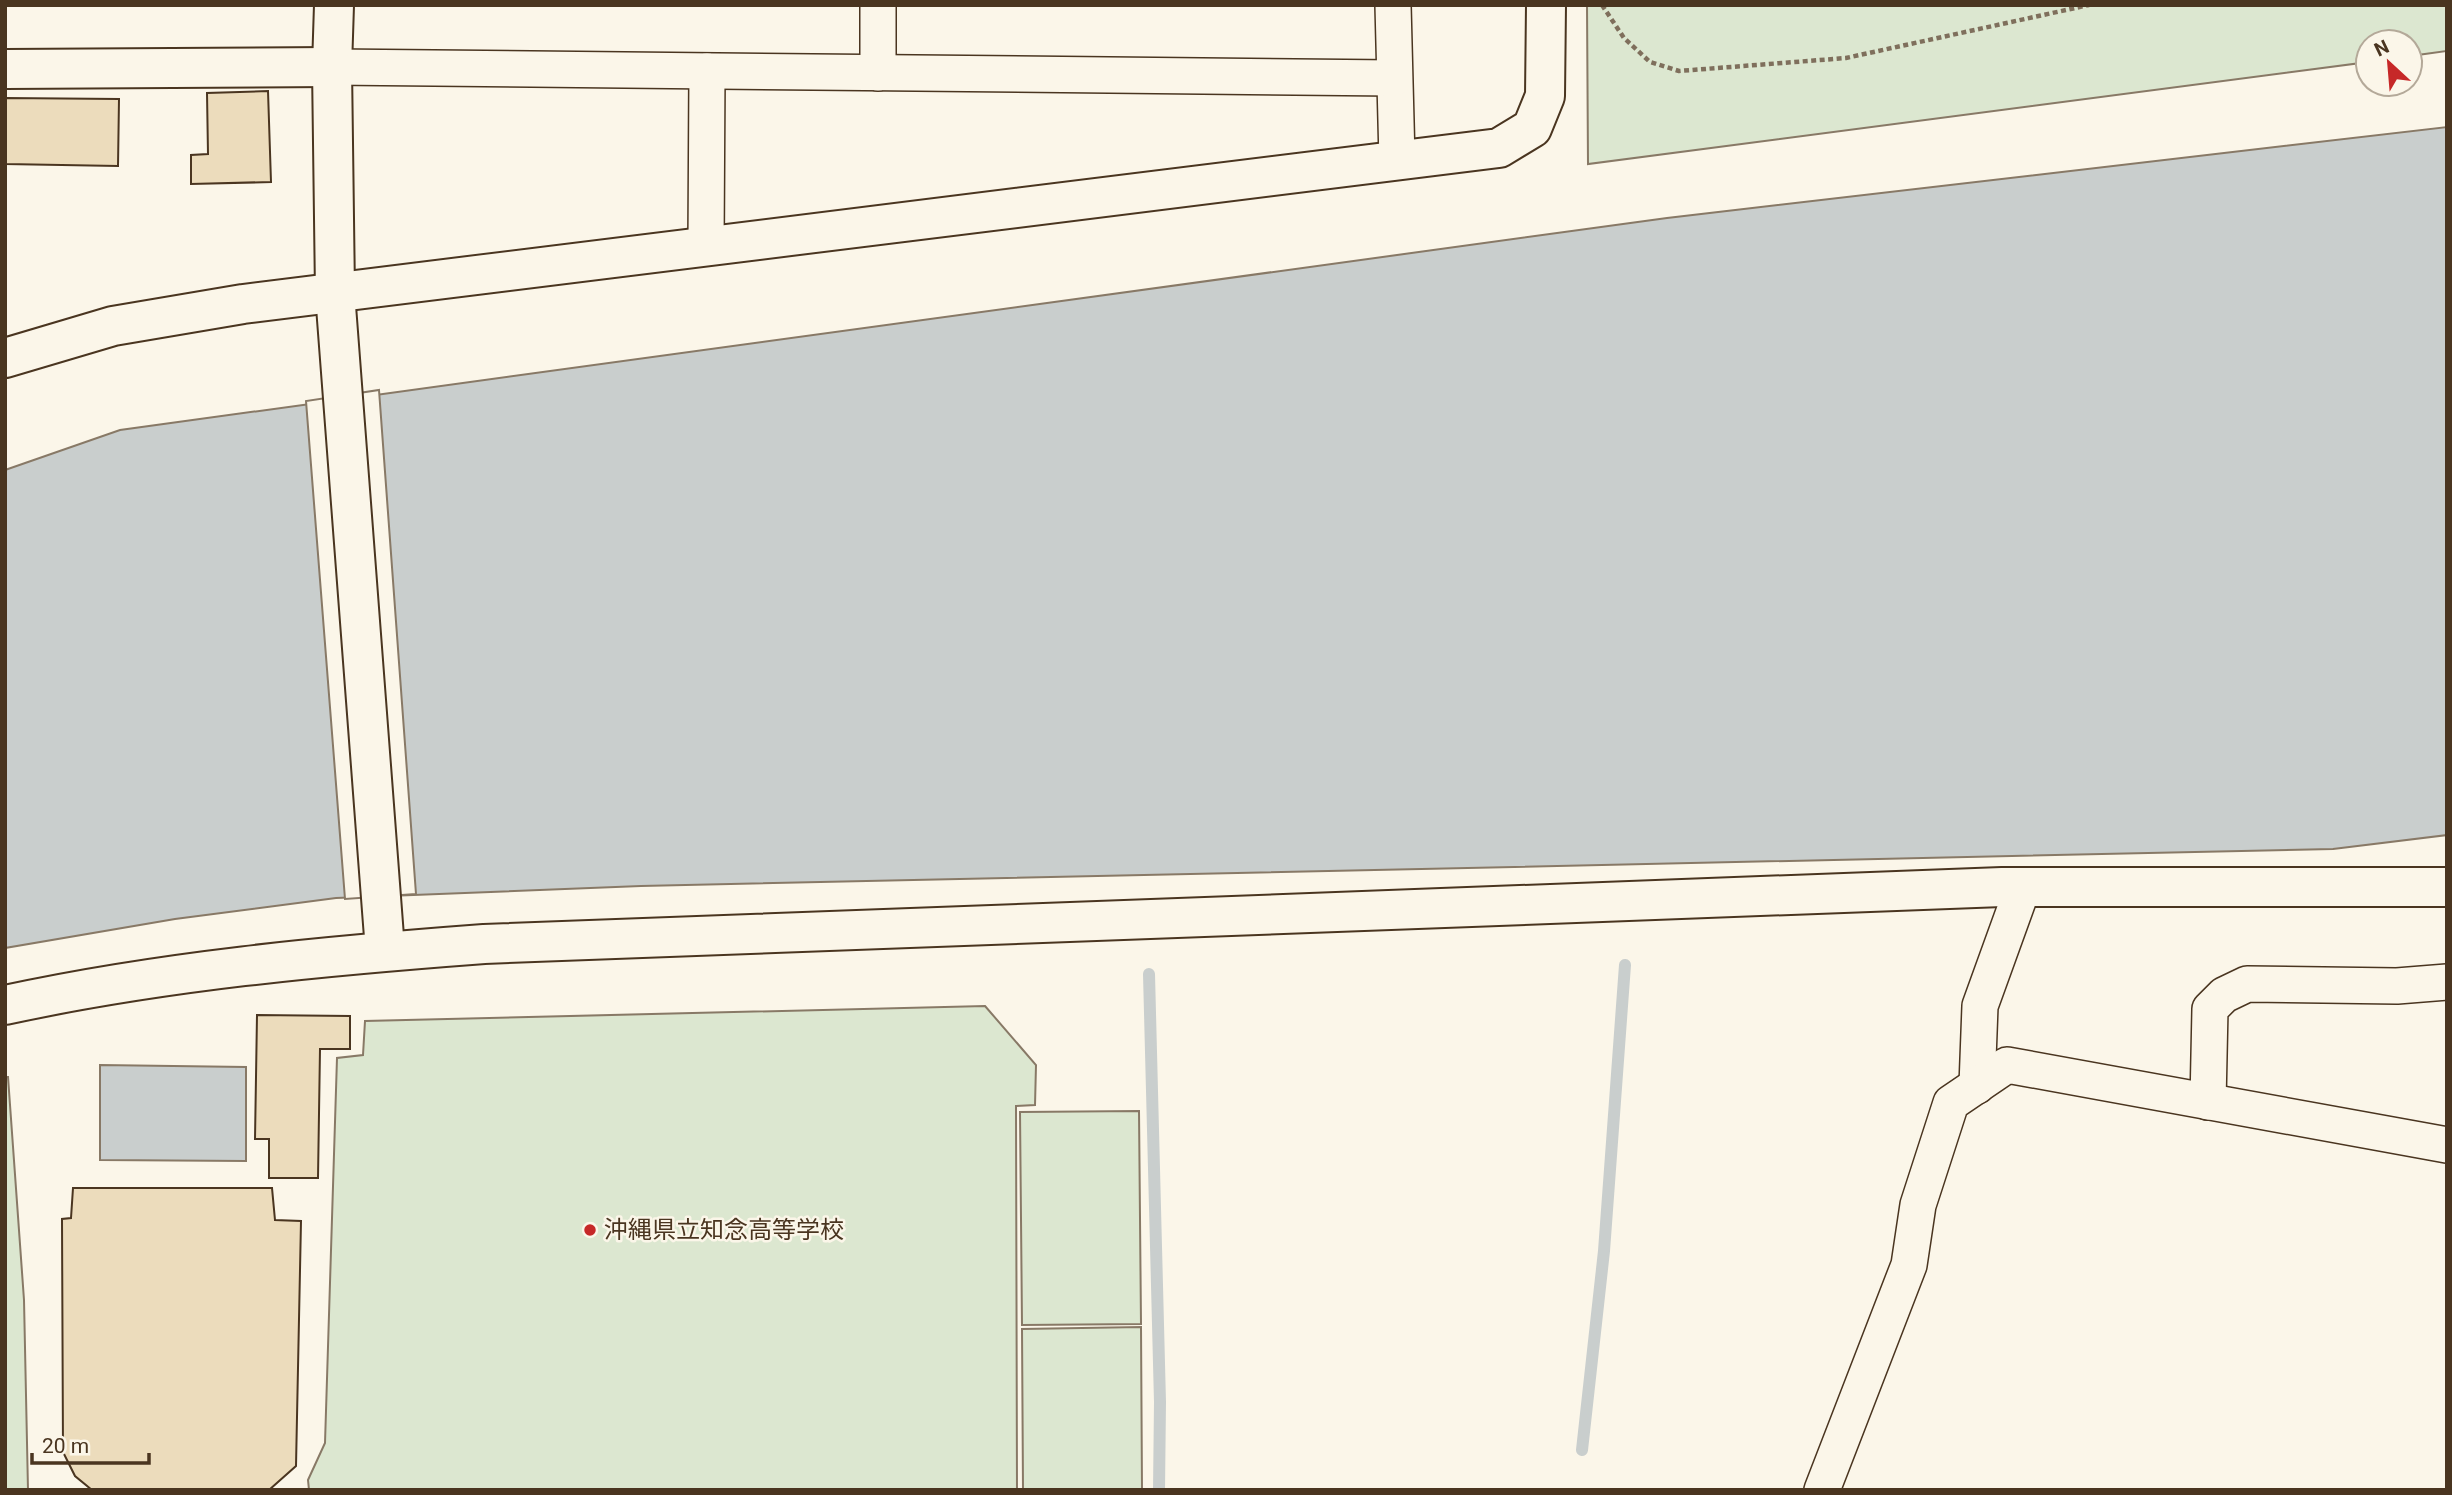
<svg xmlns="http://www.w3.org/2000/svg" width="2452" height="1495" viewBox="0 0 2452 1495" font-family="Roboto,'Noto Sans JP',sans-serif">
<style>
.green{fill:#dce7d0;stroke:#887966;stroke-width:2}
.water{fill:#c9cecd;stroke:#887966;stroke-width:2}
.pier{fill:#fbf6e9;stroke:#887966;stroke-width:2}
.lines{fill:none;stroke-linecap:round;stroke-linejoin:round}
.stream{stroke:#c9cecd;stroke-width:12}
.building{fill:#ecdcbc;stroke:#4a3520;stroke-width:2}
.street-casing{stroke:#4a3520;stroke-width:38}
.secondary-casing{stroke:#4a3520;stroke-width:42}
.path{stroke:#7f6f5c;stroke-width:4.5;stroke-dasharray:5 3.5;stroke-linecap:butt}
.street{stroke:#fbf6e9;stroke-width:35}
.secondary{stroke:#fbf6e9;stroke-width:38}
.poi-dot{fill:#c62828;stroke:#fbf6e9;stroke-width:2.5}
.labels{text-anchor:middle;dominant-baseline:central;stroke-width:5;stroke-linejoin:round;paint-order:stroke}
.poi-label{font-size:24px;fill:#4a3520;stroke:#fbf6e9;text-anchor:start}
</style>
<rect width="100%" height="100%" fill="#fbf6e9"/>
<g class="green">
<polygon points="1587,5 2447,5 2447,51 2410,56 2410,42 2368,42 2368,62 1588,164"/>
<polygon points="985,1006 1036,1065 1035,1105 1016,1106 1017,1490 309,1490 308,1480 325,1443 337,1058 363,1055 365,1021"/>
<polygon points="5,1077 8,1077 24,1300 28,1490 5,1490"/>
<polygon points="1139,1111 1141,1324 1022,1325 1020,1112"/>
<polygon points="1141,1327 1142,1490 1023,1490 1022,1329"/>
</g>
<g class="water">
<polygon points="2447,127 2447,835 2333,849 641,886 336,898 175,919 5,948 5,470 120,430 1667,218"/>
<polygon points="100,1065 246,1067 246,1161 100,1160"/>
</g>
<polygon class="pier" points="379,390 416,894 345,899 306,401"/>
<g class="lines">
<g class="stream">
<polyline points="1149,974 1160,1402 1159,1490"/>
<polyline points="1582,1450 1604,1251 1625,965"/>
</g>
</g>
<g class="building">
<polygon points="268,91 271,182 191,184 191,155 208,154 207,93"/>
<polygon points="5,98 119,99 118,166 5,164"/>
<polygon points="257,1015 350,1016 350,1049 320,1049 318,1178 269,1178 269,1139 255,1139"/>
<polygon points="73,1188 272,1188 275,1220 301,1221 296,1466 269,1490 92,1490 75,1476 63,1452 62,1219 71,1218"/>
</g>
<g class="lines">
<g class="street-casing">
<g id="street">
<polyline points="1393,5 1397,160"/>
<polyline points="332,67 1394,78"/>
<polyline points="878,73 878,5"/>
<polyline points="706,246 707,71"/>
<polyline points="1977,1086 1980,1006 2023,887"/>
<polyline points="2208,1102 2210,1009 2224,995 2247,984 2397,986 2447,982"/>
<polyline points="1822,1490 1909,1265 1918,1205 1951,1103 2007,1065 2447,1145"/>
</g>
</g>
<g class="secondary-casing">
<g id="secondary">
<polyline points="334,5 332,67 335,293 385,950"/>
<polyline points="5,69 332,67"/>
<polyline points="5,358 113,326 243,304 1499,148 1532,128 1545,96 1546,5"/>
<path d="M5,1005c157,-34 319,-49 479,-61l1518,-57h445"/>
</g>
</g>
<polyline class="path" points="1602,5 1624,38 1650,62 1679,71 1846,58 2089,5"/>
<use href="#street" class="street"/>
<use href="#secondary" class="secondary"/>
</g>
<circle class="poi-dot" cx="590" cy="1230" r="7"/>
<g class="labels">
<g class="poi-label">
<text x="604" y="1230">沖縄県立知念高等学校</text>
</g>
</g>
<rect width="2452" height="1495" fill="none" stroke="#4a3520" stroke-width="14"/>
<g transform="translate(2389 63) rotate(334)"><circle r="33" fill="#fbf6e9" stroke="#b4a999" stroke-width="2"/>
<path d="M0-5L12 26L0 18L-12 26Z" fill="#c62828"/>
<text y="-10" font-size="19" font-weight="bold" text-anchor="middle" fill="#4a3520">N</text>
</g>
<path d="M32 1453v10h117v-10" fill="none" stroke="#4a3520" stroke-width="3.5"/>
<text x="42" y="1453" font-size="21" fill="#4a3520" stroke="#fbf6e9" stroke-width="5" paint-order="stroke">20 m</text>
</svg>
